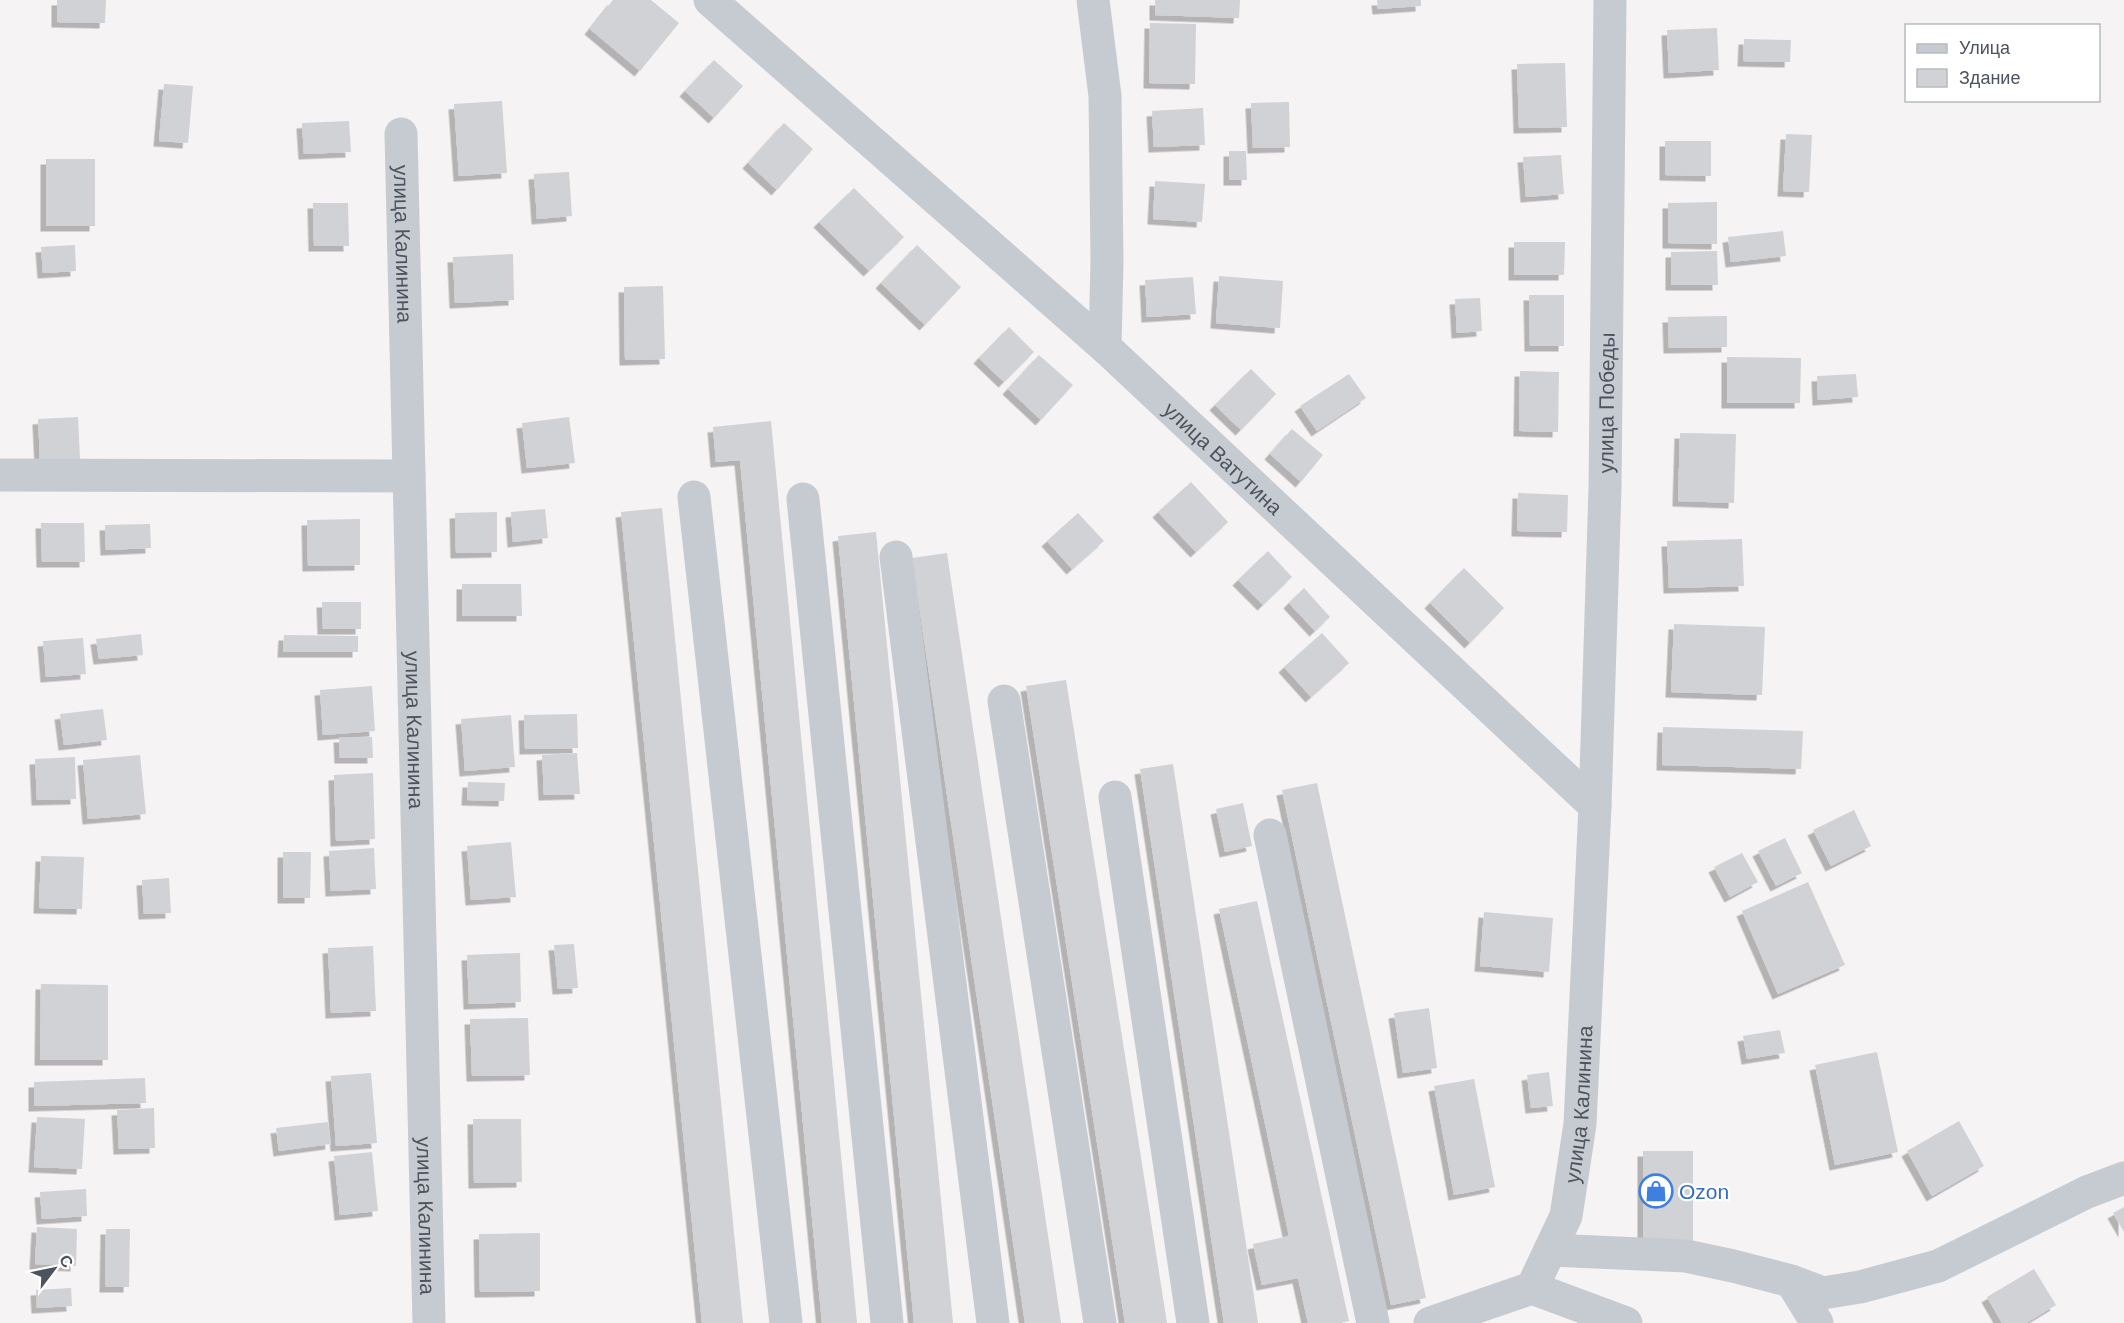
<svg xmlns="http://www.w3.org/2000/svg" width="2124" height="1323" viewBox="0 0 2124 1323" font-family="Arial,sans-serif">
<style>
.building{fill:#d0d2d6;filter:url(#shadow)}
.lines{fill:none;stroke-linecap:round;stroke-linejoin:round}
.minor{stroke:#c6cbd2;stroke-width:33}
.labels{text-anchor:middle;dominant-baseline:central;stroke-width:4.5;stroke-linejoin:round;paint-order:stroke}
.street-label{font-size:21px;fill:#4d535e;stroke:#fff}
.shop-label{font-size:21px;fill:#366cbe;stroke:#fff;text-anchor:start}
</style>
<defs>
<filter id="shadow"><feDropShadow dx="-5.5" dy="5.5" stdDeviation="0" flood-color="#0004"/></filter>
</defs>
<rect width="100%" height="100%" fill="#f5f3f3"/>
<g class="building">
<polygon points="57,0 106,0 105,23 57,22"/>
<polygon points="613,0 651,0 679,23 640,71 590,29"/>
<polygon points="1155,0 1240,0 1239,18 1155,15"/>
<polygon points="1377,0 1421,0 1421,6 1378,9"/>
<polygon points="1150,23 1196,24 1195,84 1149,83"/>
<polygon points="1717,28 1719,70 1669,73 1667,30"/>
<polygon points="1744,39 1791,40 1790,62 1743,61"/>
<polygon points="714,60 743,86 714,118 685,91"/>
<polygon points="1565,63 1567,127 1519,128 1517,64"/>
<polygon points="164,84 193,86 188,143 159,141"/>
<polygon points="502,101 507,173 459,176 454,104"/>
<polygon points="1289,102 1290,147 1253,148 1251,103"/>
<polygon points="1203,108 1205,145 1154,147 1152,111"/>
<polygon points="349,121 351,152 304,154 302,123"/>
<polygon points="784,123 813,149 777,190 748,163"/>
<polygon points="1786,134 1812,135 1809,192 1783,191"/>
<polygon points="1665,141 1711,141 1711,176 1665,175"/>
<polygon points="1229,151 1246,151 1247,180 1229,180"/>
<polygon points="1561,155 1564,194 1526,197 1523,157"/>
<rect x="46" y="159" width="49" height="67"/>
<polygon points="569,172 572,216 537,219 534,174"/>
<polygon points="1155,181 1205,184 1202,222 1153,219"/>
<polygon points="854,188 904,237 869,271 819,222"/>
<polygon points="1717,202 1717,244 1668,243 1668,203"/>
<polygon points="313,203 348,203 349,246 314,246"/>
<polygon points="1783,231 1786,256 1731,262 1728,237"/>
<polygon points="1514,242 1565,242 1564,275 1514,275"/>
<polygon points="75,245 76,271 43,273 41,247"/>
<polygon points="917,245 961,287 925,325 881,283"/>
<polygon points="1717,251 1718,285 1671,285 1671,252"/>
<polygon points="513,254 514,300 455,303 453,257"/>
<polygon points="1219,276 1283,281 1280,328 1216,323"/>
<polygon points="1193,277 1196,314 1147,317 1145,280"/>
<polygon points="663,286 665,359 625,360 624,287"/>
<polygon points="1529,295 1564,295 1564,346 1530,346"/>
<polygon points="1480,298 1482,331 1457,333 1455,299"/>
<polygon points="1727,316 1727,347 1669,348 1668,317"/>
<polygon points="1009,327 1034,352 1004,382 979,358"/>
<polygon points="1039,355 1073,385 1041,420 1008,389"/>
<polygon points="1727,357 1801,358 1800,403 1727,403"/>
<polygon points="1251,369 1276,394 1241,430 1215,405"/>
<polygon points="1520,371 1559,372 1558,432 1519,431"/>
<polygon points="1349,374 1366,398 1317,431 1300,406"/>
<polygon points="1856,374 1858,397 1818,400 1817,376"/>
<polygon points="78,417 80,459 40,460 38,419"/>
<polygon points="569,417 575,463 527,468 522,423"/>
<polygon points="771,421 857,1323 822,1323 740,460 716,462 713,427"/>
<polygon points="1292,429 1323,455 1301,482 1270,454"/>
<polygon points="1680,433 1736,434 1734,503 1678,501"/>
<polygon points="1191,482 1228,522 1196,552 1158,512"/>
<polygon points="1518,493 1568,495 1567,532 1517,531"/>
<polygon points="662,508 743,1323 702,1323 621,512"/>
<polygon points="545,509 548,538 513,542 511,512"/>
<polygon points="497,512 497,552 456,553 455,513"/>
<polygon points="1078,513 1104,541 1072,569 1047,541"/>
<polygon points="360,519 360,565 308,566 307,520"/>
<polygon points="41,523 84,523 85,562 42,562"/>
<polygon points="150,524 151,548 106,550 105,525"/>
<polygon points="876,532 953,1323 914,1323 838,536"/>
<polygon points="1742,539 1744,586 1669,588 1667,541"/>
<polygon points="1268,551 1292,577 1263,605 1238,580"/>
<polygon points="947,553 1061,1323 1025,1323 912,558"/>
<polygon points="1464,568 1504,608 1470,643 1430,603"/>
<polygon points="462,584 521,584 522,616 462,616"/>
<polygon points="1304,588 1330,617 1315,631 1289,603"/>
<polygon points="322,602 361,602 361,629 323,629"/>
<polygon points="1674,624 1765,627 1762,695 1671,692"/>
<polygon points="1322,633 1349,663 1311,697 1284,667"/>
<polygon points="141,634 143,655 99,659 96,639"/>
<polygon points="284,635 358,636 358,652 283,652"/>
<polygon points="83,638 86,674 46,677 43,641"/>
<polygon points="1066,680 1167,1323 1125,1323 1026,686"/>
<polygon points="372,686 375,731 323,735 320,690"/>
<polygon points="103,709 107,740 64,745 60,714"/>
<polygon points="577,714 578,748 525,749 524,715"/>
<polygon points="511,715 515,767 465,771 461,719"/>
<polygon points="1663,727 1803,731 1801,769 1662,765"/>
<polygon points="339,737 372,737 373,758 340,758"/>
<polygon points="577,753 580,794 544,795 542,755"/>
<polygon points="140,755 146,814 88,819 83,760"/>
<polygon points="75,757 76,799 37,800 35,759"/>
<polygon points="1173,764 1258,1323 1224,1323 1140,769"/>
<polygon points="373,773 375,839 336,841 334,775"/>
<polygon points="468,782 505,783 504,801 467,800"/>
<polygon points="1317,783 1426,1298 1391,1305 1282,790"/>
<polygon points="1243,803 1252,846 1225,852 1216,809"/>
<polygon points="1854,810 1871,846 1831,866 1813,830"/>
<polygon points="1785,838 1802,873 1776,886 1758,851"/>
<polygon points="511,842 516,897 471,900 467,846"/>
<polygon points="374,848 376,889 331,891 329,851"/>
<polygon points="283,852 311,852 310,898 283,898"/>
<polygon points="1742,853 1758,882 1730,897 1714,867"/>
<polygon points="41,856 84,857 82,909 39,908"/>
<polygon points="169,878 171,913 144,914 142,880"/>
<polygon points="1808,882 1845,965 1778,994 1742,911"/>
<polygon points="1257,901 1349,1321 1339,1323 1308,1323 1298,1278 1262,1285 1253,1244 1289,1236 1219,909"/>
<polygon points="1484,912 1553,918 1549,972 1480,966"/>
<polygon points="574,944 578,988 558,989 554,945"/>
<polygon points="373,946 376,1011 331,1013 328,948"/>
<polygon points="520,953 521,1002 469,1004 467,955"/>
<polygon points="41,984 108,985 108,1060 40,1060"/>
<polygon points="1429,1008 1437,1068 1403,1073 1394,1013"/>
<polygon points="528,1018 530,1075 472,1076 470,1019"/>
<polygon points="1780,1030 1785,1053 1747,1059 1743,1036"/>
<polygon points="1877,1052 1898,1152 1835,1165 1815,1065"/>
<polygon points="1549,1072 1553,1106 1531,1108 1527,1075"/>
<polygon points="371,1073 377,1143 336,1146 331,1076"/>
<polygon points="145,1078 146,1103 34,1106 34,1082"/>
<polygon points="1474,1079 1495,1187 1454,1195 1434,1086"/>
<polygon points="154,1108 155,1148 119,1149 117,1110"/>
<polygon points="37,1117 85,1119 82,1169 34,1167"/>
<polygon points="473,1119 521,1119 522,1182 474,1183"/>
<polygon points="1959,1121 1984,1166 1932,1196 1907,1151"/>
<polygon points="328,1122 331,1144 279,1151 276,1128"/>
<rect x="1643" y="1151" width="50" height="92"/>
<polygon points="372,1152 378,1211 340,1215 334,1156"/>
<polygon points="86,1189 87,1216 42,1219 40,1192"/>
<polygon points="2124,1207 2124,1232 2113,1213"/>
<polygon points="37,1227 77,1229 76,1266 35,1264"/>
<polygon points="106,1229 130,1229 129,1287 105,1287"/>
<polygon points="540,1233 540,1291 480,1292 479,1234"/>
<polygon points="2034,1269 2056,1305 2026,1323 2002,1323 1987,1297"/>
<polygon points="71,1288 72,1306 37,1308 36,1290"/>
</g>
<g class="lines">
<g class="minor">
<polyline points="710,0 1105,347"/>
<path id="s1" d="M1093,0l12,96 2,165 -2,86 490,459"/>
<path id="s2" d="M401,134l28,1189"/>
<polyline points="0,475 409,476"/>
<polyline points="694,497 786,1323"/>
<polyline points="803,499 887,1323"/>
<polyline points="896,557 993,1323"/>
<polyline points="1004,701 1100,1323"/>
<polyline points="1115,797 1193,1323"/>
<polyline points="1270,835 1373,1323"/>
<polyline points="1550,1250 1686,1256 1733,1266 1791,1281 1823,1293 1860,1287 1938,1266 2087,1192 2124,1178"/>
<polyline points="1791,1281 1817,1323"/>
<polyline points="1532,1288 1626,1323"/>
<path id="s3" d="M1430,1323l102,-35 34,-72 14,-92 15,-318 10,-318 5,-488"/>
</g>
</g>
<defs>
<g id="shop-ring" transform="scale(1.725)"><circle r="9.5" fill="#fff" stroke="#3f7fe0" stroke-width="1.5"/><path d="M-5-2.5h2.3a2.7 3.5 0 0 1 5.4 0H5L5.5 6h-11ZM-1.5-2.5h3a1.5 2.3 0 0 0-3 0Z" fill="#3f7fe0"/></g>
</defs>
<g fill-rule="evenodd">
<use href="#shop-ring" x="1656" y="1191"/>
</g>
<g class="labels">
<g class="street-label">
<text stroke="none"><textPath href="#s2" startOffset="110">улица Калинина</textPath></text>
<text stroke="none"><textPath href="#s3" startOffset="1002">улица Победы</textPath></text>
<text stroke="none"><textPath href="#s1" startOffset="510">улица Ватутина</textPath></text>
<text stroke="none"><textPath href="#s2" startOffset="596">улица Калинина</textPath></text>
<text stroke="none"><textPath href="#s3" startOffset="300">улица Калинина</textPath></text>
<text stroke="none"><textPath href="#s2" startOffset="1082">улица Калинина</textPath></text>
</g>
<g class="shop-label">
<text x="1679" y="1191">Ozon</text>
</g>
</g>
<rect x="1905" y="24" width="195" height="78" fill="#ffffff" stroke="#b8babf" stroke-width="1.5"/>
<rect x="1917" y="44" width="30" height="9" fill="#c6cbd2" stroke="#b8babf" stroke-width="1.5"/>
<text x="1959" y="54" font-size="18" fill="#4d535e">Улица</text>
<rect x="1917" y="69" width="30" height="18" fill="#d0d2d6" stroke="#b8babf" stroke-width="1.5"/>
<text x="1959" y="84" font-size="18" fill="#4d535e">Здание</text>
<g transform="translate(54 1269) rotate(58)" stroke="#ffffff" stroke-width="4.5" paint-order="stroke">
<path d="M0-4.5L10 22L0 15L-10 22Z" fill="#4d535e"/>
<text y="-9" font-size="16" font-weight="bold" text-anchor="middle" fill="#4d535e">С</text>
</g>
</svg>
